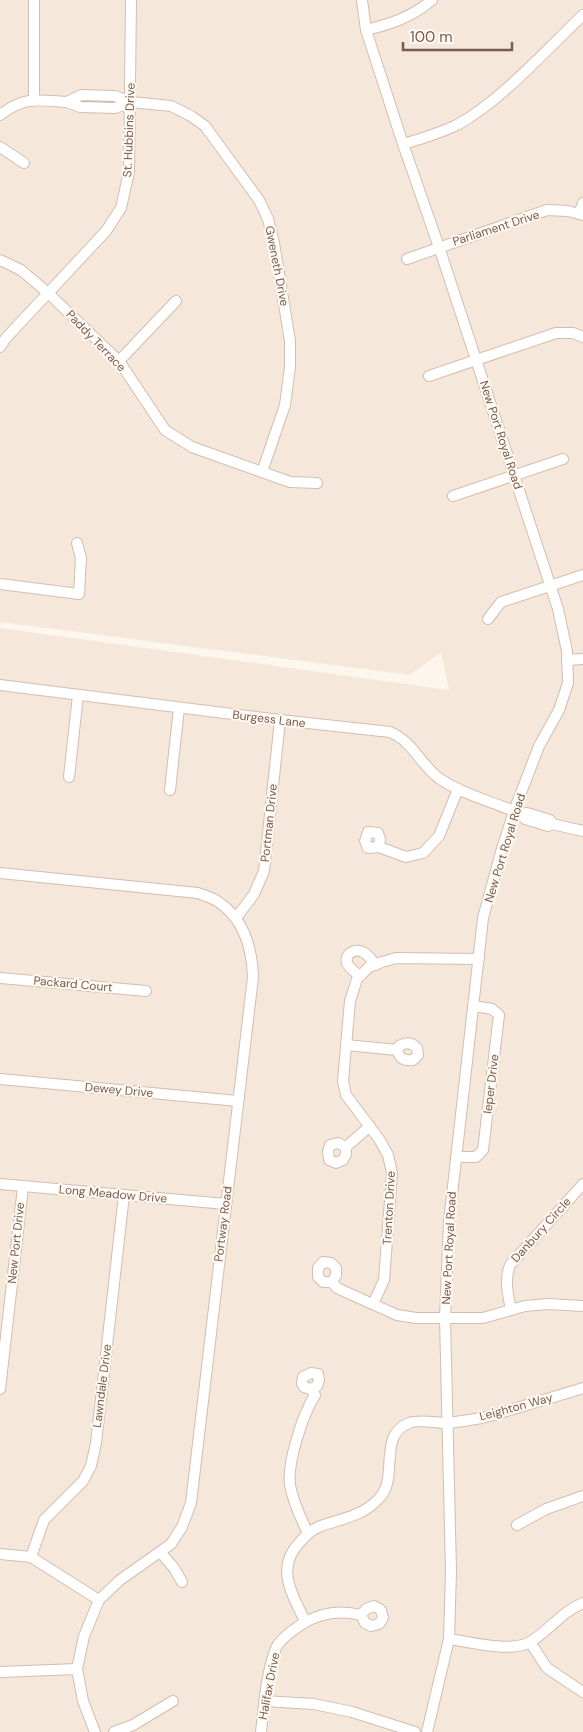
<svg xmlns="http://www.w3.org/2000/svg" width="583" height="1732" viewBox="0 0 583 1732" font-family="'DM Sans',sans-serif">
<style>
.residential{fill:#f5e8da}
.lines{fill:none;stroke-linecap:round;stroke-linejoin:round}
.minor-casing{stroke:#d1beb0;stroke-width:12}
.minor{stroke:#fff;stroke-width:10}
.labels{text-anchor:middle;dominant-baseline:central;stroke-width:4;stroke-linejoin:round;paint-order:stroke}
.street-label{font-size:12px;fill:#7a5c4d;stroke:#fffaf3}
</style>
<rect width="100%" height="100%" fill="#fdf6ec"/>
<polygon class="residential" points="0,0 583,0 583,1732 0,1732 0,628 449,690 441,652 410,675 0,622"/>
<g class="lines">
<g class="minor-casing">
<g id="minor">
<polyline points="362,0 366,30 403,144 439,247 558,609 567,651 568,683 559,710 539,746 514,811 501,852 483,918 449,1222 445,1318 451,1571 449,1639 427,1732"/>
<path d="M366,30c25,-6 46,-13 66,-30"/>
<polyline points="34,99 34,0"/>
<polyline points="131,102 115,108 80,107 67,102 81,95 115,96 131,102 171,106 191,116 205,126 259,200 268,219 274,243 290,341 290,367 285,405 262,472"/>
<path d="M0,115c25,-19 37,-15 67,-13"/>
<path d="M403,144c18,-5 37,-11 54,-19 44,-24 89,-75 126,-110"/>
<polyline points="0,147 24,163"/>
<polyline points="579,214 583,203"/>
<polyline points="407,259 547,210 568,211 583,215"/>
<polyline points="0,260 21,270 48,293 119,361 165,430 192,447 290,482 317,483"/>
<polyline points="0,347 6,338 106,231 121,208 129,172 131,0"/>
<polyline points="119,361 176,301"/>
<polyline points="429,376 556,333 573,333 583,337"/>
<polyline points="453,496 563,459"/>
<polyline points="0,584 79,594 81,558 77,543"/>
<polyline points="488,619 501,602 583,575"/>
<polyline points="567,660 583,659"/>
<path d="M0,685l280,35 110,12c24,10 30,33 50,47 24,16 54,23 81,35"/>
<polyline points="69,777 78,695"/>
<polyline points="170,790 179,708"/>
<polygon points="527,813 550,820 552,824 548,826 525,819 521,814"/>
<polyline points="552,824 583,831"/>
<polyline points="379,847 380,839 378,833 368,832 365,841 368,848 379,847 406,857 423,853 439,836 458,789"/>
<path d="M0,873l198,20c7,3 16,5 22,10 24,17 32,45 33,74l-62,526 -9,24 -11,17 -51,36 -21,20 -15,36 -7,33 6,32 12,31"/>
<polyline points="236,918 254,894 264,871 280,720"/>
<path d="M360,976c-4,-3 -9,-7 -12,-11 -6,-11 8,-18 16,-12 5,2 8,8 12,12"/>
<polyline points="0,978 146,991"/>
<path d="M346,1045l51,5c3,9 7,11 16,10l5,-5 -1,-7c-6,-6 -10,-6 -18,-2l-2,4"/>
<polyline points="0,1079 238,1101"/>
<polyline points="346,1147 338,1143 330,1145 328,1151 329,1160 336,1163 343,1160 346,1154 346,1147 370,1126"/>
<polyline points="456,1157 476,1157 483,1150 499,1015 492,1009 473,1006"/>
<polyline points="0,1184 226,1204"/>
<polyline points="332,1282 336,1275 336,1268 331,1263 323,1262 318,1268 318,1277 323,1282 332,1282 337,1288 397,1315 416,1318 483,1318 525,1306 548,1304 583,1306"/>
<polyline points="373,1304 384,1280 392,1173 388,1155 379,1139 346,1095 343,1081 350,1001 357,979 369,967 382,962 396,958 479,959"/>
<path d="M511,1310c-3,-16 -7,-29 -1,-45l73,-81"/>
<polyline points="0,1389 23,1187"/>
<polyline points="517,1525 546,1509 583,1496"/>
<path d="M308,1533c-8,-16 -15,-31 -18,-48 -3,-23 13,-71 25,-90l-4,-6 6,-3 2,-6 -1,-6 -7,-1 -8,4 -1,6 2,4 7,2"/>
<polyline points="161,1553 174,1568 182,1582"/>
<polyline points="0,1554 31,1557 99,1600"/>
<polyline points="31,1557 44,1520 83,1481 91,1466 96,1443 124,1195"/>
<polygon points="374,1606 381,1610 383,1618 379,1624 371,1626 365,1623 361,1615 366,1609"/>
<path d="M305,1621c-13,-27 -30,-53 -5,-79 6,-7 12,-13 21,-16 22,-8 44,-10 60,-30 17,-21 -3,-61 28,-73 11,-4 27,0 38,0 11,-1 23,-3 34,-5 12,-2 24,-7 36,-10 22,-7 44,-13 66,-20"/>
<path d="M449,1639c22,3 61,14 81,3 19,-11 31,-30 53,-39"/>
<polyline points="530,1642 547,1668 583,1692"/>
<polyline points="0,1672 77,1669"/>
<polyline points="264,1701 314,1704 352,1712 415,1732"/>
<polyline points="114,1732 133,1725 173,1701"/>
<path d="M261,1732c3,-27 5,-58 15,-84 3,-7 11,-13 16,-17 22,-17 43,-22 69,-16"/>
</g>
</g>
<use href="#minor" class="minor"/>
</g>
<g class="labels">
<g class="street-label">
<text transform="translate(129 130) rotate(-88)">St. Hubbins Drive</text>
<text transform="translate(496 228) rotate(-18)">Parliament Drive</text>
<text transform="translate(277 266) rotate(79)">Gweneth Drive</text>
<text transform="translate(96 341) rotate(46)">Paddy Terrace</text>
<text transform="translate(501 435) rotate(72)">New Port Royal Road</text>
<text transform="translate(269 719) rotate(7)">Burgess Lane</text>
<text transform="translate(269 823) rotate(-84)">Portman Drive</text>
<text transform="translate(505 848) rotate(-73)">New Port Royal Road</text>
<text transform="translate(73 984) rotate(5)">Packard Court</text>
<text transform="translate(491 1084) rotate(-83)">Ieper Drive</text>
<text transform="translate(119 1090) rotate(5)">Dewey Drive</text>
<text transform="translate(113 1194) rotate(5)">Long Meadow Drive</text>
<text transform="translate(389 1208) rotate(-87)">Trenton Drive</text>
<text transform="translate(223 1224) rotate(-83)">Portway Road</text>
<text transform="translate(541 1230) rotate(-48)">Danbury Circle</text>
<text transform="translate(16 1243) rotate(-84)">New Port Drive</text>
<text transform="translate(449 1248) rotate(-87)">New Port Royal Road</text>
<text transform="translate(102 1386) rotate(-83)">Lawndale Drive</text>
<text transform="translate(516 1407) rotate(-15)">Leighton Way</text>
<text transform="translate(269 1686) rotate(-79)">Halifax Drive</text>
</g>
</g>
<path d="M403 42v8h109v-8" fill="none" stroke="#7a5c4d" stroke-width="2.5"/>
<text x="410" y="42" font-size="15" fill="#7a5c4d" stroke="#fffaf3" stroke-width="4" paint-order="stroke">100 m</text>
</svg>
